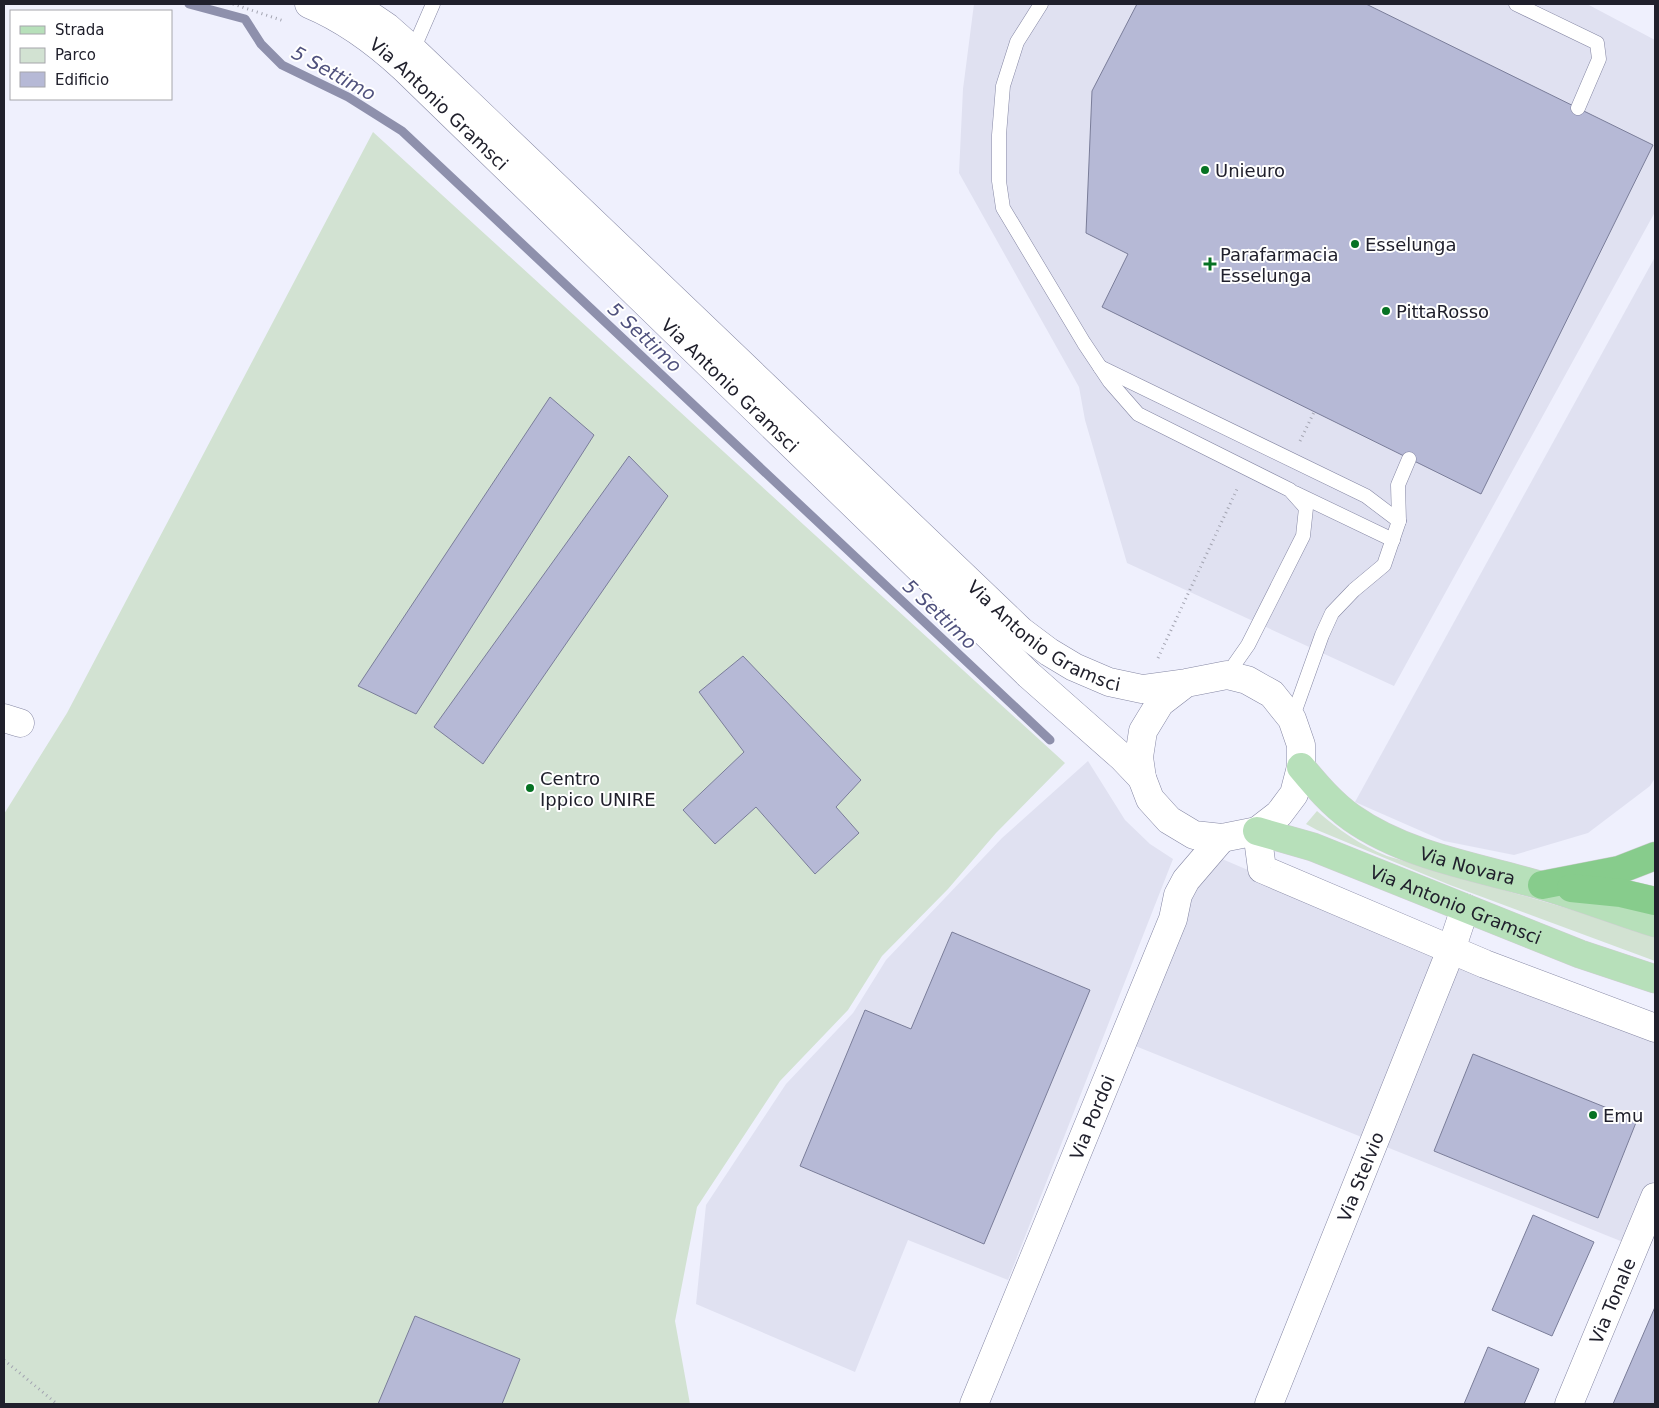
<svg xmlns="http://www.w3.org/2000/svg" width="1659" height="1408" viewBox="0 0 1659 1408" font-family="'DejaVu Sans',sans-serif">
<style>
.built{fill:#e0e1f1}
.green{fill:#d2e2d2}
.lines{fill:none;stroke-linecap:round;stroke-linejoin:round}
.stream{stroke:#8e90ac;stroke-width:9}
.building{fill:#b6b9d6;stroke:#7a7d99}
.lane-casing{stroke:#8587a4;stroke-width:15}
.street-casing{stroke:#8587a4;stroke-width:29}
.secondary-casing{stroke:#8587a4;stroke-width:29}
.primary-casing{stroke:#ceced1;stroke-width:29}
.highway-casing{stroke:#ceced1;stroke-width:29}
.path{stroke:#a3a4b1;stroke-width:3;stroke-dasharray:1 4;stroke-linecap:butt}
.lane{stroke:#fff;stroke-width:14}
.street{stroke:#fff;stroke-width:28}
.secondary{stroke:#fff;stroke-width:28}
.primary{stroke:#b7e0ba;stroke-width:28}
.highway{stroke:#87cc8c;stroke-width:28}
.poi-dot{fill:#067223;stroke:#fff;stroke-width:2}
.labels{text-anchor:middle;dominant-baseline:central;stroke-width:4;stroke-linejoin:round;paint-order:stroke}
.street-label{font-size:18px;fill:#20202c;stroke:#fff}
.poi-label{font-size:18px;fill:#20202c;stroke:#fff;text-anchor:start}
.water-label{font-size:19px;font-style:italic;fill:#4f517d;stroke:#fff}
</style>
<rect width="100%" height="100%" fill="#eff0fd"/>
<g class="built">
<polygon points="974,4 1587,4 1655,40 1655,212 1394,686 1127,563 1085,420 1079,387 959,173 963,89"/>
<polygon points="1655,257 1655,778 1650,786 1588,833 1514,855 1444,841 1355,802"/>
<polygon points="1088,761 1125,820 1150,844 1173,859 1008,1280 908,1240 855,1372 696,1304 706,1205 786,1084 853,1013 886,960 1002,838"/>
<polygon points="1201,850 1442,953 1369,1140 1118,1039"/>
<polygon points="1455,958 1655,1042 1655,1178 1628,1244 1379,1144"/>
</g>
<g class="green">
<polygon points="373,132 1065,763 996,833 948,889 882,956 848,1010 780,1081 697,1207 675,1321 690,1404 4,1404 4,814 67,713"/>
<path d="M1317,811c22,19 43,34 70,45l268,78v27l-205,-76 -133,-55 -11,-6z"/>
</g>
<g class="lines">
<polyline class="stream" points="189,4 245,19 261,44 282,65 348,97 402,131 1050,740"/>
</g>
<g class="building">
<polygon points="1137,4 1366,4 1653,145 1481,494 1102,307 1128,254 1086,233 1092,91"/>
<polygon points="550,397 594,435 416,714 358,686"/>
<polygon points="629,456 668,496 483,764 434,727"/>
<polygon points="743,656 861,780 836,807 859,833 815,874 756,807 715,844 683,810 744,752 699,692"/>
<polygon points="952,932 1090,990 984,1244 800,1166 865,1010 911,1029"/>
<polygon points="1473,1054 1637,1120 1598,1218 1434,1151"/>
<polygon points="1533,1215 1594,1242 1552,1336 1492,1310"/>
<polygon points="1655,1307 1655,1404 1613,1404"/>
<polygon points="415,1316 520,1359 502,1404 378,1404"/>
<polygon points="1488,1347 1539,1369 1524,1404 1464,1404"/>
</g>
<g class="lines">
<g class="lane-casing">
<g id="lane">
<polyline points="1041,4 1017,42 1003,86 999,135 999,181 1003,208 1084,343 1110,382 1138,414 1290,490 1306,508 1303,536 1248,645 1227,675"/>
<polyline points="1516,4 1597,43 1599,59 1578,108"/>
<polyline points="413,50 433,4"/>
<polyline points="1100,367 1366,496 1399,521"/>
<polyline points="1295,493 1393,540"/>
<polyline points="1292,719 1322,635 1332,613 1354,590 1384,565 1399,521 1398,485 1409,459"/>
</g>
</g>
<g class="street-casing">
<g id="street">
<polyline points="4,718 20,723"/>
<polyline points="1257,831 1262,869 1485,964 1655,1028"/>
<path id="s1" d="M974,1404l199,-485 5,-24 8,-15 36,-42"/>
<path id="s2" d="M1269,1404l182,-454 14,-42"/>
<path id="s3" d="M1569,1404l86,-207"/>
</g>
</g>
<g class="secondary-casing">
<g id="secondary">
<path id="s4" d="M309,4c36,15 67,38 95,64l625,607 94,83 19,20"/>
<path id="s5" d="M353,4l34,23 26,23 608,581 28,21 25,15 35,15 33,7 44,-6 41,-8 20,5 25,14 20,25 9,26v22l-7,27 -15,20 -22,17 -35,7 -28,-3 -25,-15 -19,-21 -8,-21 -3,-21 4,-26 17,-28 26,-20"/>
</g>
</g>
<g class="primary-casing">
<g id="primary">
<path id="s6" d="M1301,767c15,18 31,37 51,51 54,38 125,49 188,67 39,11 77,26 115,38"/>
<path id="s7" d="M1257,831l56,16 267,107 75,25"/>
</g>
</g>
<g class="highway-casing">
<g id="highway">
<polyline points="1542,885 1619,870 1655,856"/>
<polyline points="1571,888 1621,893 1655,901"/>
</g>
</g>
<g class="path">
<polyline points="233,4 284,21"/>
<polyline points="1300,441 1314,412"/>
<polyline points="1158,658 1238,487"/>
<polyline points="4,1360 57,1404"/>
</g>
<use href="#lane" class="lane"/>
<use href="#street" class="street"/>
<use href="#secondary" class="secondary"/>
<use href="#primary" class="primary"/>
<use href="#highway" class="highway"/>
</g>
<g class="poi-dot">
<circle cx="1205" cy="170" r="5"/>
<circle cx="1355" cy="244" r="5"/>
<path d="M1207.5 256.5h5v5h5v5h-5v5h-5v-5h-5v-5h5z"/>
<circle cx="1386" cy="311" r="5"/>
<circle cx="530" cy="788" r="5"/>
<circle cx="1593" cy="1115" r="5"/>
</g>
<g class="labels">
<g class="street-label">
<text stroke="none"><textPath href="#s4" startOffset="165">Via Antonio Gramsci</textPath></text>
<text stroke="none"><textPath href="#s4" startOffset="570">Via Antonio Gramsci</textPath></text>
<text stroke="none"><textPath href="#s5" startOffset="939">Via Antonio Gramsci</textPath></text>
<text stroke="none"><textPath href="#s6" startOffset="198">Via Novara</textPath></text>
<text stroke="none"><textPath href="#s7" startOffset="212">Via Antonio Gramsci</textPath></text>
<text stroke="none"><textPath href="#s1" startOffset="310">Via Pordoi</textPath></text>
<text stroke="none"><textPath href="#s2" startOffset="245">Via Stelvio</textPath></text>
<text stroke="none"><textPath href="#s3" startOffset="112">Via Tonale</textPath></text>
</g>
<g class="poi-label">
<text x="1215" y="170">Unieuro</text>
<text x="1365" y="244">Esselunga</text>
<text x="1220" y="254">Parafarmacia<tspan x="1220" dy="21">Esselunga</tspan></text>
<text x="1396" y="311">PittaRosso</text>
<text x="540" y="778">Centro<tspan x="540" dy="21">Ippico UNIRE</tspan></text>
<text x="1603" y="1115">Emu</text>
</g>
<g class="water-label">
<text transform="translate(334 73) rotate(29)">5 Settimo</text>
<text transform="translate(645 337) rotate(43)">5 Settimo</text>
<text transform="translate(940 614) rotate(43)">5 Settimo</text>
</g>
</g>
<rect width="1659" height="1408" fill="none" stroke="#20202c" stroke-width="10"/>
<rect x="10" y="10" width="162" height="90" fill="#ffffff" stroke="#a6a6ab"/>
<rect x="20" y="26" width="25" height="8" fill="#b7e0ba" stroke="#a6a6ab"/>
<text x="55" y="35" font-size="15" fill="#20202c">Strada</text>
<rect x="20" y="48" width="25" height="15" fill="#d2e2d2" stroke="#a6a6ab"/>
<text x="55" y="60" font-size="15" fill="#20202c">Parco</text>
<rect x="20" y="72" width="25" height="15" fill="#b6b9d6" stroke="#a6a6ab"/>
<text x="55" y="85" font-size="15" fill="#20202c">Edificio</text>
</svg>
